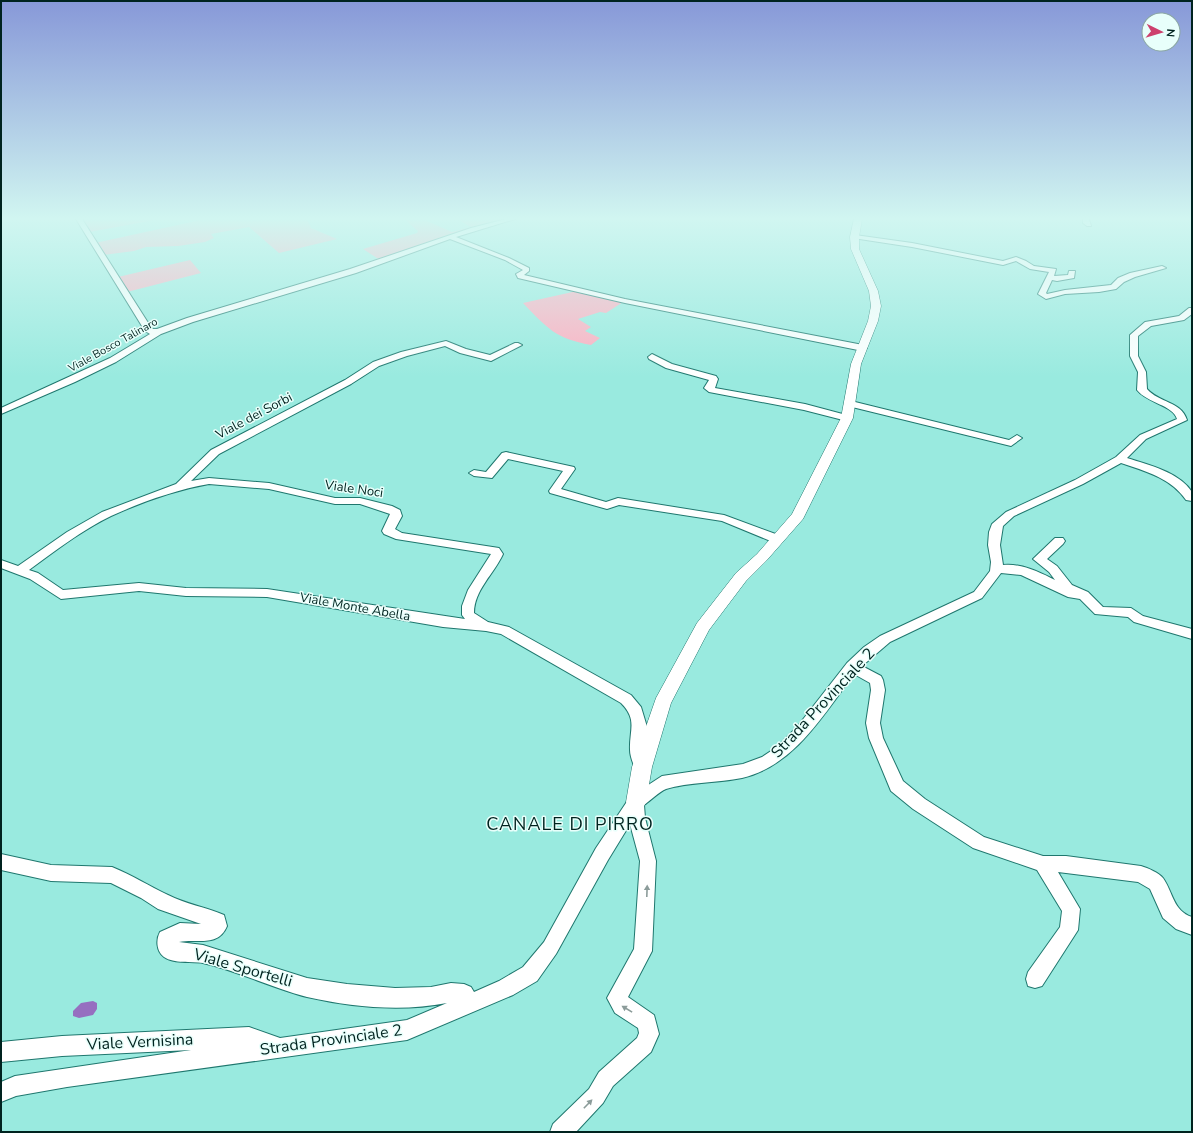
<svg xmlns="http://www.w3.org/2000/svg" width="1193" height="1133" viewBox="0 0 1193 1133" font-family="'Nunito Sans',sans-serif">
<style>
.green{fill:#ffaec0}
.water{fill:#966fc0}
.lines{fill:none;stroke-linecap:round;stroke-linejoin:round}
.minor-casing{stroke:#1f776e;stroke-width:2}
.major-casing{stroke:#1f776e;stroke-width:1}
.minor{fill:#fff;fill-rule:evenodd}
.major{fill:#fff;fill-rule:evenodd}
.oneway{fill:#8c9c9a}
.labels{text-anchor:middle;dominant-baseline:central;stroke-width:3;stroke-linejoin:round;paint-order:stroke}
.far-street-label{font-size:11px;fill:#00231f;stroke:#e8fffb}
.street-label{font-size:13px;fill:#00231f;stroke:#e8fffb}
.near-street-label{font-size:16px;fill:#00231f;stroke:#e8fffb}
.near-quarter-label{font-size:18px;letter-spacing:1px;fill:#00231f;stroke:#e8fffb}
</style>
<rect width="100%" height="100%" fill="#99eadf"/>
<g class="green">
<polygon points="80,219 160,219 89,232"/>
<polygon points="205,219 307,219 311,228 337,239 279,253 249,227 211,234 214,238 205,242 178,246 146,247 134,251 103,255 95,243"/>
<polygon points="404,219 427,219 427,221 452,232 471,227 457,219 509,219 473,228 380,260 363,249 417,233 418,231"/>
<polygon points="190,260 201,273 127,292 118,277"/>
<path d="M577,291l46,11 -17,11 -6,-1 -22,7 13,8 -6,4 15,7 -9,7c-36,-7 -43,-16 -68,-42z"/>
</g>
<polygon class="water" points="93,1001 97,1003 97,1009 93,1015 79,1018 73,1016 73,1011 81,1003"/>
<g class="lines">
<g class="minor-casing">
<g id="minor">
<polygon points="76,219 82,219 152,329 157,329 187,318 350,269 471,228 506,219 515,219 456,237 509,258 529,268 529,271 524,275 625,299 863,345 867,348 863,351 625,303 518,278 516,274 523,270 505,260 450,239 356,273 193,322 161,334 116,362 75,382 1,414 1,408 110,358 150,334 145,331"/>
<polygon points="1083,219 1089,219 1091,226 1087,226 1083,223"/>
<polygon points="855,235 912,243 1003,261 1016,257 1026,261 1034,266 1056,269 1054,276 1068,275 1069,271 1075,271 1074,278 1057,281 1052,280 1046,293 1047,294 1065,290 1111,285 1118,278 1130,273 1162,266 1166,268 1135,277 1124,282 1116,289 1099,292 1065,294 1046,299 1038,294 1049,272 1030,269 1016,261 1003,265 912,247 853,238 853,236"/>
<path d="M1189,308h3v6l-8,6 -33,6 -13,10v20l8,16 1,17c12,14 34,12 40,31l-41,19 -19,19c22,7 52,14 65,34v9l-6,-1c-15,-22 -41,-29 -65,-37l-38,21 -69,32 -11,10 -3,19 3,20c18,-2 36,7 52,15l-6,-8 -16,-13 22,-21h8l2,3 -2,3 -16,15 10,7 15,19 16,7 15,15 28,1 12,8 49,13v10l-58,-17 -6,-5 -33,-3 -15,-15 -12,-2 -47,-22 -20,-2 -19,25 -92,44 -28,24 19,10 2,4 2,10 -5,33 3,15 20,43 22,18 59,38 59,19h23l75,10c7,2 18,7 22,12 10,14 10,33 29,39v18l-16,-6 -13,-11 -13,-29 -12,-7 -80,-10 22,37 -2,21 -36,56 -7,2 -7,-2 -2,-7 2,-7 32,-45 2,-16 -25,-41 -64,-22 -60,-39 -22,-18 -22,-53 -3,-15 5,-33 -1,-7 -16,-9c-30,40 -60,92 -112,104 -23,5 -54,4 -76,11 -7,3 -15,11 -22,16l1,13 11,43 -4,90 -24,46 26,18 5,19 -8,18 -38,34 -10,17 -27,29h-26l3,-8 36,-35 10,-17 38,-34 2,-5 -1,-5 -23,-15 -8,-15 27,-49 6,-88 -10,-37 -22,36 -52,94 -19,27 -24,14 -106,45 -340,47 -51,9 -15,6v-20l14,-6 176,-26 -129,6 -61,6v-20l61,-6 187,-9 31,11 127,-18 40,-17c-45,9 -96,4 -140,-6 -35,-9 -69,-26 -104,-34 -12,-2 -29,1 -39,-6 -8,-6 -8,-18 -4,-25l20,-9 21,1 -43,-15 -17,-11 -30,-15 -60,-2 -50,-11v-16l50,11 61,2c20,8 37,19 56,28 17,9 38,12 56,20l3,11c-9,22 -30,12 -48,16l24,3 104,33 40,6 48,4 36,-1 20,-4 13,1 7,3 3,5 25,-11 24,-14 21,-25 52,-94 34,-51 32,-21 81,-12 19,-7 15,-10 20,-20 50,-64 17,-16 16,-11 94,-44 16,-21 1,-9 -3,-17 1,-13 3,-8 14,-12 69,-32 41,-23 24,-22 37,-16c-4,-14 -30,-16 -40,-29l1,-18 -8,-16v-21l15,-13 34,-6z"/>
<path d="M446,341l20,8 24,6 25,-12h3l4,2 -31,16 -31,-8 -15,-7 -38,10 -28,10 -28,18 -132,70 -28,27 18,-3 60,5 66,15h25l32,8 8,4 2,6 -7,13 7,4 97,15 4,6c-9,20 -29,36 -29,59l14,9 21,5 122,68 10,12 6,20 -2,24 5,16 -3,5 -5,2 -5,-2c-3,-6 -7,-15 -7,-22 -1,-20 8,-30 -9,-47l-120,-69 -15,-3 -43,-4 -176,-30 -81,-1 -47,-5 -78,8 -31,-20 -29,-11v-8l17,6 49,-34 35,-20 74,-28 35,-34 134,-70 28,-18 28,-10zM209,484l60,5 66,15h25l30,10 -8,17 2,3 12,5 95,15 -23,36 -6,16v9l3,4 -198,-30 -81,-1 -47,-5 -76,7 -25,-17 -9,-3c26,-19 53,-40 82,-54 31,-14 64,-26 98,-32z"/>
<polygon points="652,354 672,364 716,376 718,379 715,388 805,404 850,416 852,418 847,421 804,410 709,392 704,388 709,380 666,368 649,359 648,357"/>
<polygon points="851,401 1009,440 1017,435 1022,438 1011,446 848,406 848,402"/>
<polygon points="506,452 574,467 575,469 561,489 606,502 618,498 724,515 781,536 783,539 777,543 773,542 722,521 619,505 607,509 550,493 549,491 563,471 508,459 492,478 474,476 469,473 474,470 486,472 502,453"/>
</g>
</g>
<g class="major-casing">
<polygon id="major" points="854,219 862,219 859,237 859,249 878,291 881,306 878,321 861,364 853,418 803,519 767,560 746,581 709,630 671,703 652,767 646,802 643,808 636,811 629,808 626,802 632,767 656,698 697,623 736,573 757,554 792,514 841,418 851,364 868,321 871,306 869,291 851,249 850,237"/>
</g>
<use href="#minor" class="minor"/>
<use href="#major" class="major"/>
</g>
<defs><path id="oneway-solid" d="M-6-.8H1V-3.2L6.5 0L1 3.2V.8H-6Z"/></defs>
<g class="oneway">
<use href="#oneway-solid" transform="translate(647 891) rotate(-88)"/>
<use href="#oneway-solid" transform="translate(627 1009) rotate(-149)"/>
<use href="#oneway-solid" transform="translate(588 1104) rotate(-46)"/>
</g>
<linearGradient id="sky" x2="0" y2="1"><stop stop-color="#8798d8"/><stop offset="0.58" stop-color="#d1f6f1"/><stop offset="1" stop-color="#d1f6f1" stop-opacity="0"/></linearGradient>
<rect width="1193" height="377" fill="url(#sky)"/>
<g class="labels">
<g class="far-street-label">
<text transform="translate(113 345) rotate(-29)">Viale Bosco Talinaro</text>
</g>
<g class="street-label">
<text transform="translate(254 416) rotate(-28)">Viale dei Sorbi</text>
<text transform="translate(354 489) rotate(8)">Viale Noci</text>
<text transform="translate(355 607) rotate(10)">Viale Monte Abella</text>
</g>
<g class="near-street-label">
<text transform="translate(823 703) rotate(-47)">Strada Provinciale 2</text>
<text transform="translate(243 968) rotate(16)">Viale Sportelli</text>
<text transform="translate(331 1040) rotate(-8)">Strada Provinciale 2</text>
<text transform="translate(140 1042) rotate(-3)">Viale Vernisina</text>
</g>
<g class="near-quarter-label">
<text x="570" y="824">CANALE DI PIRRO</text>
</g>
</g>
<rect width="1193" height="1133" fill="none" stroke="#00231f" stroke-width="4"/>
<g transform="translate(1161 32) rotate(95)"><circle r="19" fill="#e8fffb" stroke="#8ba7a3"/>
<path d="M0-3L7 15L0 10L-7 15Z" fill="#cd406d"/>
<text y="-6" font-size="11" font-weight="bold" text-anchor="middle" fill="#00231f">N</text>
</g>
</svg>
